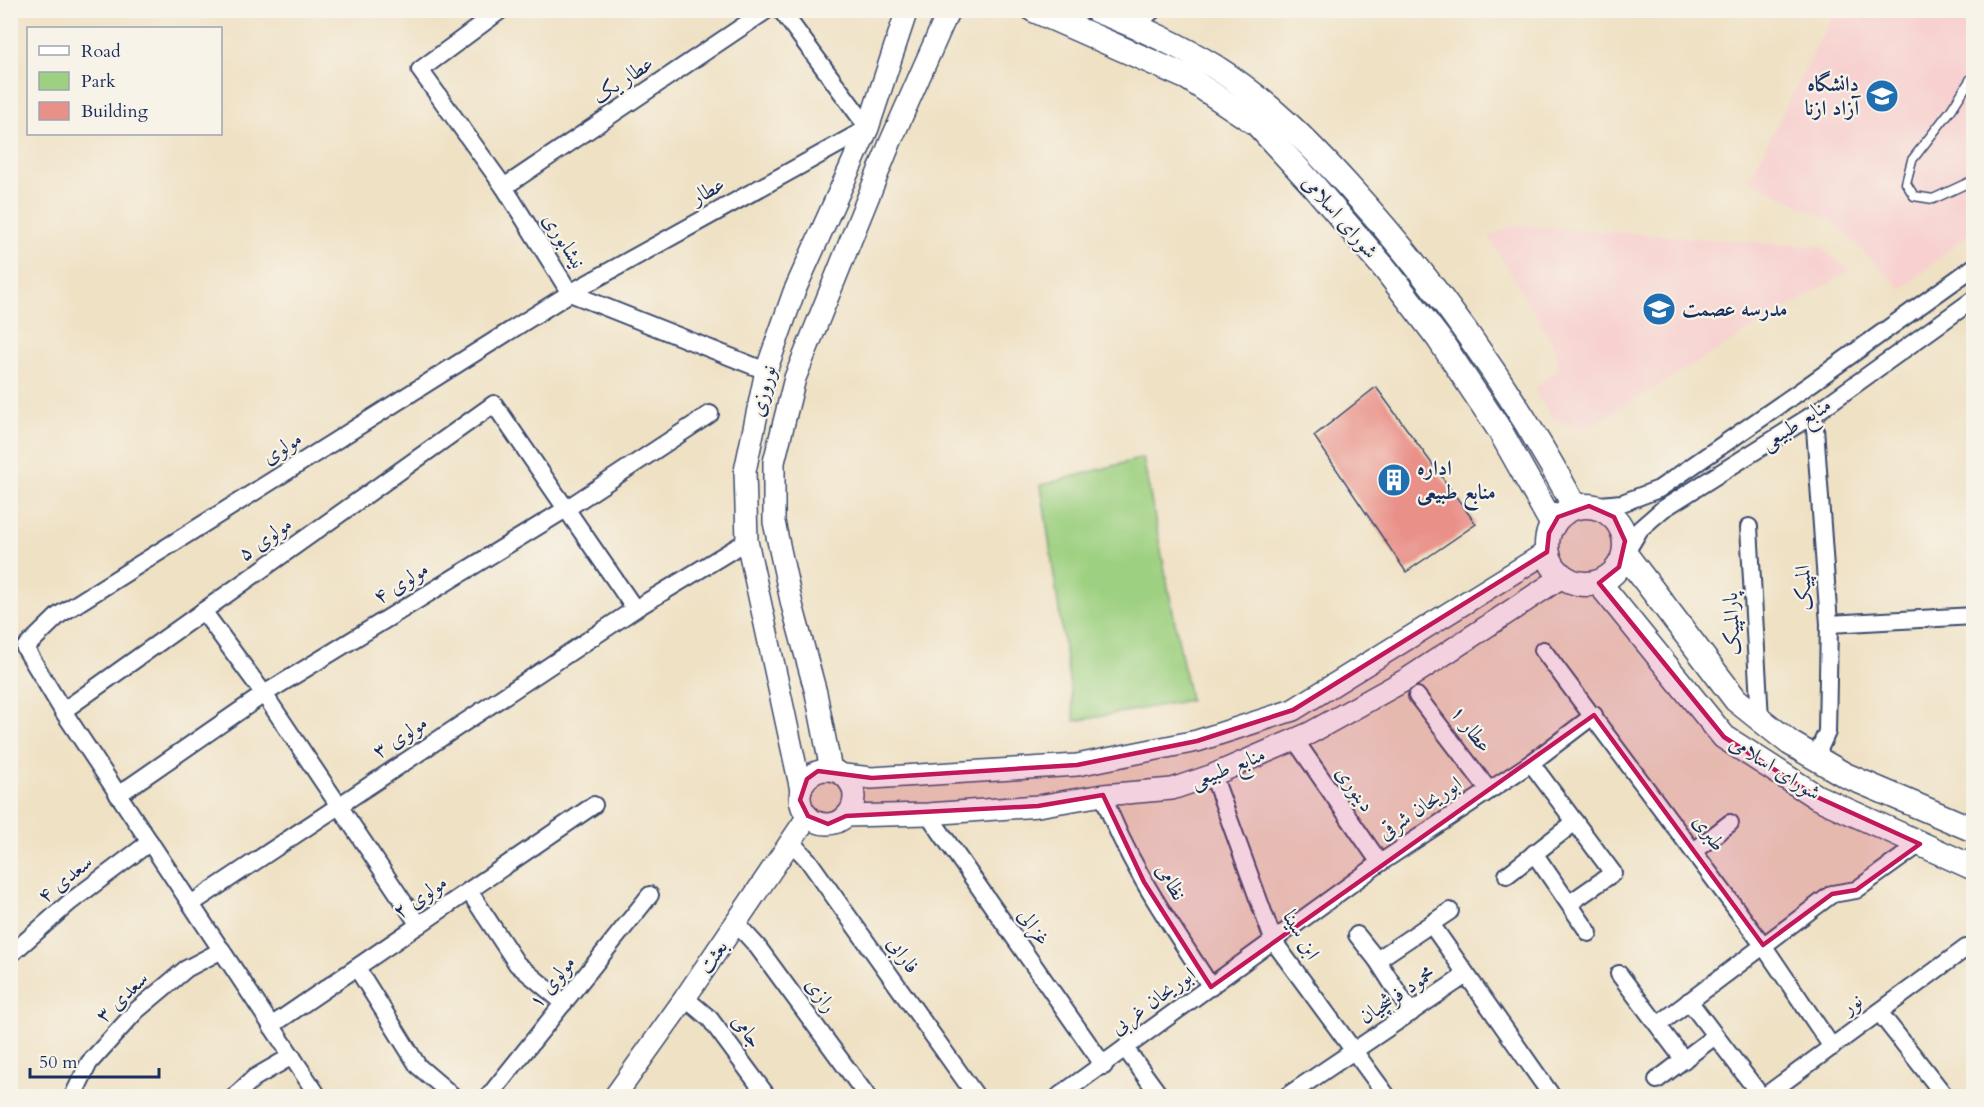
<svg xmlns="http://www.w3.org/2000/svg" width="1984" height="1107" viewBox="0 0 1984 1107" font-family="Cardo,Amiri,serif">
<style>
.built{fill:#f7d0cf}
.green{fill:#9dd080;stroke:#5c806f;stroke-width:1.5}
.building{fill:#e99189}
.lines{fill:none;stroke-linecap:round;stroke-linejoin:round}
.service-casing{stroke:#3b4a6d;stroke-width:11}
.minor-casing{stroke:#3b4a6d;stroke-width:20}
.tertiary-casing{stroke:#3b4a6d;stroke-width:24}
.secondary-casing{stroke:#3b4a6d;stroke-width:27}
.service{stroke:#fff;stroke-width:8}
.minor{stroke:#fff;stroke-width:16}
.tertiary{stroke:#fff;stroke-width:21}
.secondary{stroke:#fff;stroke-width:24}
.marked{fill:#c2185b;fill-opacity:0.2;stroke:#c2185b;stroke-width:4.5;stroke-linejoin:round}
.labels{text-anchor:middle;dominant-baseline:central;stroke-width:4.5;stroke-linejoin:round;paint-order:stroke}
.street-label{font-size:21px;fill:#1b2f5e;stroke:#f7f3e8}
.poi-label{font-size:21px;font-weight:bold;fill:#1b2f5e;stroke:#f7f3e8;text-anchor:start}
</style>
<rect width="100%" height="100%" fill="#f7f3e8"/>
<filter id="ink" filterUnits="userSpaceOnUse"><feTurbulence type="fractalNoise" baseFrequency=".0167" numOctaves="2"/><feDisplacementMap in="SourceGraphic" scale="12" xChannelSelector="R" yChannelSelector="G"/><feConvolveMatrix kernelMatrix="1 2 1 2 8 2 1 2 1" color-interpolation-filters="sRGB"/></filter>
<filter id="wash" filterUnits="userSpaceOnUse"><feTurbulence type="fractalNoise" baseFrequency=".008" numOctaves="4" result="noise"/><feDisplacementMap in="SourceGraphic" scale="24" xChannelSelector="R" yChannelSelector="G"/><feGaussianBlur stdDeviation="1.35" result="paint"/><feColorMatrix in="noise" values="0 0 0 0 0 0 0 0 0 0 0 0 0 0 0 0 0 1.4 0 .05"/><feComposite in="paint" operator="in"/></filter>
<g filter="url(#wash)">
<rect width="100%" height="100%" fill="#efe1c4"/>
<g class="built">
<polygon points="1835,11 1973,11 1973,230 1902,289 1832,221 1749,180"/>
<polygon points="1515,225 1821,247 1850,270 1586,429 1554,420 1534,390 1557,368 1555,348 1489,237"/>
</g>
<polygon class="green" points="1143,458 1190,700 1075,721 1041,485"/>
<g id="blocks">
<polygon class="building" points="1376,387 1476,524 1406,572 1314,436"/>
</g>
</g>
<g filter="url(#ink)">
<use href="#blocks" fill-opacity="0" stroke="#3b4a6d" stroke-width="1.5"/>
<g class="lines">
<g class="service-casing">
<polyline id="service" points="1974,74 1951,110 1912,160 1906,183 1914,196 1933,199 1974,180"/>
</g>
<g class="minor-casing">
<g id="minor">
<polyline points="501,10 420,70 504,187 570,293 766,371"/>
<polyline points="1136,25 1153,10"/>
<polyline points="504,187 767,10"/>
<polyline points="1814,414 1829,624 1827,732 1815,758"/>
<polyline points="1589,506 1622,503 1659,489 1809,385 1974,267"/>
<polyline points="1749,527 1760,719"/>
<polyline points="1625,554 1640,529 1663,509 1814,414 1974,299"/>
<polyline points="203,611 264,694 419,925"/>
<polyline points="1829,624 1974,616"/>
<polyline points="25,648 59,615 570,293 868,128 781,10"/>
<polyline points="25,648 63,711 318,1096"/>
<polyline points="1543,650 1763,945 1832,1047"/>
<polyline points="1417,696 1488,789"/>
<polyline points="63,711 494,404 635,609"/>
<polyline points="1295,740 1380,863"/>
<polyline points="1531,763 1613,873 1570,903"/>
<polyline points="1213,775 1274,942 1387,1096"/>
<polyline points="118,795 264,694 566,509 710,414"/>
<path d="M1103,795c25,70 68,130 108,192"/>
<polyline points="928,814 1104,1066"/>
<polyline points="791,842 808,860 976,1096"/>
<polyline points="1694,851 1730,823"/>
<polyline points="1534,853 1589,933"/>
<polyline points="1507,875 1575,822"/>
<polyline points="469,891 517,964 564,1003"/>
<polyline points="191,904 635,609 747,541"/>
<polyline points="736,923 757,946 867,1096"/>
<polyline points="1431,924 1552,1096"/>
<polyline points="1357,935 1377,960 1411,1013"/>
<polyline points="10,955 70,902 150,842"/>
<polyline points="1377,960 1450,911"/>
<polyline points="357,968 418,1066 453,1096"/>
<polyline points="1619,974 1684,1060"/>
<polyline points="685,998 710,1019 767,1096"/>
<polyline points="1689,1001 1761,1096"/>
<polyline points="1879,1012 1945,1096"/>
<polyline points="1658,1025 1832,894 1856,890 1920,844"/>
<polyline points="271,1026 594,805"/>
<polyline points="1125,1048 1160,1096"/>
<polyline points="1657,1080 1715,1036"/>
<polyline points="73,1096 89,1063 137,1010 186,969 222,950"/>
<polyline points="235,1096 254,1078 292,1056"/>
<polyline points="489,1096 650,895"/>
<polyline points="1059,1096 1380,863 1531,763 1594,715"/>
<polyline points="1287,1096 1466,975"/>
<polyline points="1765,1096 1966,948"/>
</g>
</g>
<g class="tertiary-casing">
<g id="tertiary">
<polyline points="831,770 816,693 792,605 774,522 774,462 795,378 890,143 949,10"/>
<circle cx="827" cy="797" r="27"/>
<polyline points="844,775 872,778 1077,765 1197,741 1293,710 1547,552"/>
<polyline points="801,790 747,541 745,471 766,371 794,292 868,128 907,10"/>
<polyline points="846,816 928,814 1038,806 1103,795 1172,789 1213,775 1310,733 1407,679 1562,577"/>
<polyline points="615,1096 685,998 808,816"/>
</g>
</g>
<g class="secondary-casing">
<g id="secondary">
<polyline points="1034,10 1188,78 1257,124 1313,185 1386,270 1439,339 1499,429 1553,525"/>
<path d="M1096,10c41,16 81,34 119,57 52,33 94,76 135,121 88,97 163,204 225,319"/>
<circle cx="1586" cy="545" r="39"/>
<polyline points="1625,554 1736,700 1790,743 1845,775 1974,830"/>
<polyline points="1599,583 1724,737 1817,797 1974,868"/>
</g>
</g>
<use href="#service" class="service"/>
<use href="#minor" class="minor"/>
<use href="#tertiary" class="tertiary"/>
<use href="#secondary" class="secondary"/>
</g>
</g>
<path class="marked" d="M1589,506l25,11 11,24 -6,26 -20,16 125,154 93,60 103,47 -64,46 -24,4 -69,51 -169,-230 -383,272 -67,-105 -41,-87 -65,11 -192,10 -18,8 -20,-8 -8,-16 7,-21 11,-8 54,7 205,-13 120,-24 96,-31 254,-158 2,-19 9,-16z"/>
<defs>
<g id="university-disc" transform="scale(1.725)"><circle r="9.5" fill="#1f6fb2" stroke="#f7f3e8"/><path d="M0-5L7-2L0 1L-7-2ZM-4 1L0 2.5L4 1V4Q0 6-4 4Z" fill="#fff"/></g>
<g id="school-disc" transform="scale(1.725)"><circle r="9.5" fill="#1f6fb2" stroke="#f7f3e8"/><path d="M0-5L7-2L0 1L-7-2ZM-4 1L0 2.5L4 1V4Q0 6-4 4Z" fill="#fff"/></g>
<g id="building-disc" transform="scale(1.725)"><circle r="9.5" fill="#1f6fb2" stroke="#f7f3e8"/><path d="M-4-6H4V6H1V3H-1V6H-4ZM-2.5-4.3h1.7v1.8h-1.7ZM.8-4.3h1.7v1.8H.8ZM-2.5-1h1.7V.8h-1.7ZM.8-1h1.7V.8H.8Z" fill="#fff"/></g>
</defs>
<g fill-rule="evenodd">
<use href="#university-disc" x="1882" y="96"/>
<use href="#school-disc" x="1659" y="309"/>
<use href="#building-disc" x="1394" y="480"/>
</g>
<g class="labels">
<g class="street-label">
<text transform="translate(623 80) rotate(-34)">عطار یک</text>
<text transform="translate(708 191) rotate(-29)">عطار</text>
<text transform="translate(1340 217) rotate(49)">شورای اسلامی</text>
<text transform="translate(564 241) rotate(58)">نیشابوری</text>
<text transform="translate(763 391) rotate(-76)">نوروزی</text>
<text transform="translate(1796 424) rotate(-33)">منابع طبیعی</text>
<text transform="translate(282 448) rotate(-32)">مولوی</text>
<text transform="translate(265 539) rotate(-35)">مولوی ۵</text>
<text transform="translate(401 583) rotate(-32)">مولوی ۴</text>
<text transform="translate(1804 588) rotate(-94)">المپیک</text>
<text transform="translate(1732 624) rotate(-93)">پارالمپیک</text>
<text transform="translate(1471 729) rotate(53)">عطار ۱</text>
<text transform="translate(400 737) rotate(-33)">مولوی ۳</text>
<text transform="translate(1228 768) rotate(-22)">منابع طبیعی</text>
<text transform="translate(1775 768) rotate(32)">شورای اسلامی</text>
<text transform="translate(1355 789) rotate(55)">دینوری</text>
<text transform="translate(1420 808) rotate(-34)">ابوریحان شرقی</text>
<text transform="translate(1709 833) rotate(54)">طبری</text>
<text transform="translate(65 879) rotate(-39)">سعدی ۴</text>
<text transform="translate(1171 882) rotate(59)">نظامی</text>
<text transform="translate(420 897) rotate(-34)">مولوی ۲</text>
<text transform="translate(1034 927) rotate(55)">غزالی</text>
<text transform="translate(1301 935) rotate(60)">ابن سینا</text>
<text transform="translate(903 955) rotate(55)">فارابی</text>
<text transform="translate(713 957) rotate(-56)">بعثت</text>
<text transform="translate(552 982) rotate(-51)">مولوی ۱</text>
<text transform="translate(821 995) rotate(54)">رازی</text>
<text transform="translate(1397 995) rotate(-34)">محمود فرشچیان</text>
<text transform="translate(122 997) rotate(-44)">سعدی ۳</text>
<text transform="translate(1153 1001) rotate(-36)">ابوریحان غربی</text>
<text transform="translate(1852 1004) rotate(-36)">نور</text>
<text transform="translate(747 1031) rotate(54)">جامی</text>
</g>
<g class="poi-label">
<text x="1859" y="84" text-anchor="end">دانشگاه<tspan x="1859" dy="24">آزاد ازنا</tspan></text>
<text x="1682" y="309">مدرسه عصمت</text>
<text x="1417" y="468">اداره<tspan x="1417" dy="24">منابع طبیعی</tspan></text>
</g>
</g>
<rect width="1984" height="1107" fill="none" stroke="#f7f3e8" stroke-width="36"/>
<rect x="27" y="27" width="195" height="108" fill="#f7f3e8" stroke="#9fa5b1" stroke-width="1.5"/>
<rect x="39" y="46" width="30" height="9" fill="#ffffff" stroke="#9fa5b1" stroke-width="1.5"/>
<text x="81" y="57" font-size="18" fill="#1b2f5e">Road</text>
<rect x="39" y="72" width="30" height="18" fill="#9dd080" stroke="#9fa5b1" stroke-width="1.5"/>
<text x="81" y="87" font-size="18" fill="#1b2f5e">Park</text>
<rect x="39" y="102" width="30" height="18" fill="#e99189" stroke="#9fa5b1" stroke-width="1.5"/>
<text x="81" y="117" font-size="18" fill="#1b2f5e">Building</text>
<path d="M30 1068v9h129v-9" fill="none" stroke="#1b2f5e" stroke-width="3"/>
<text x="39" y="1068" font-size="18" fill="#1b2f5e" stroke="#f7f3e8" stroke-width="4.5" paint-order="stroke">50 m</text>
</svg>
